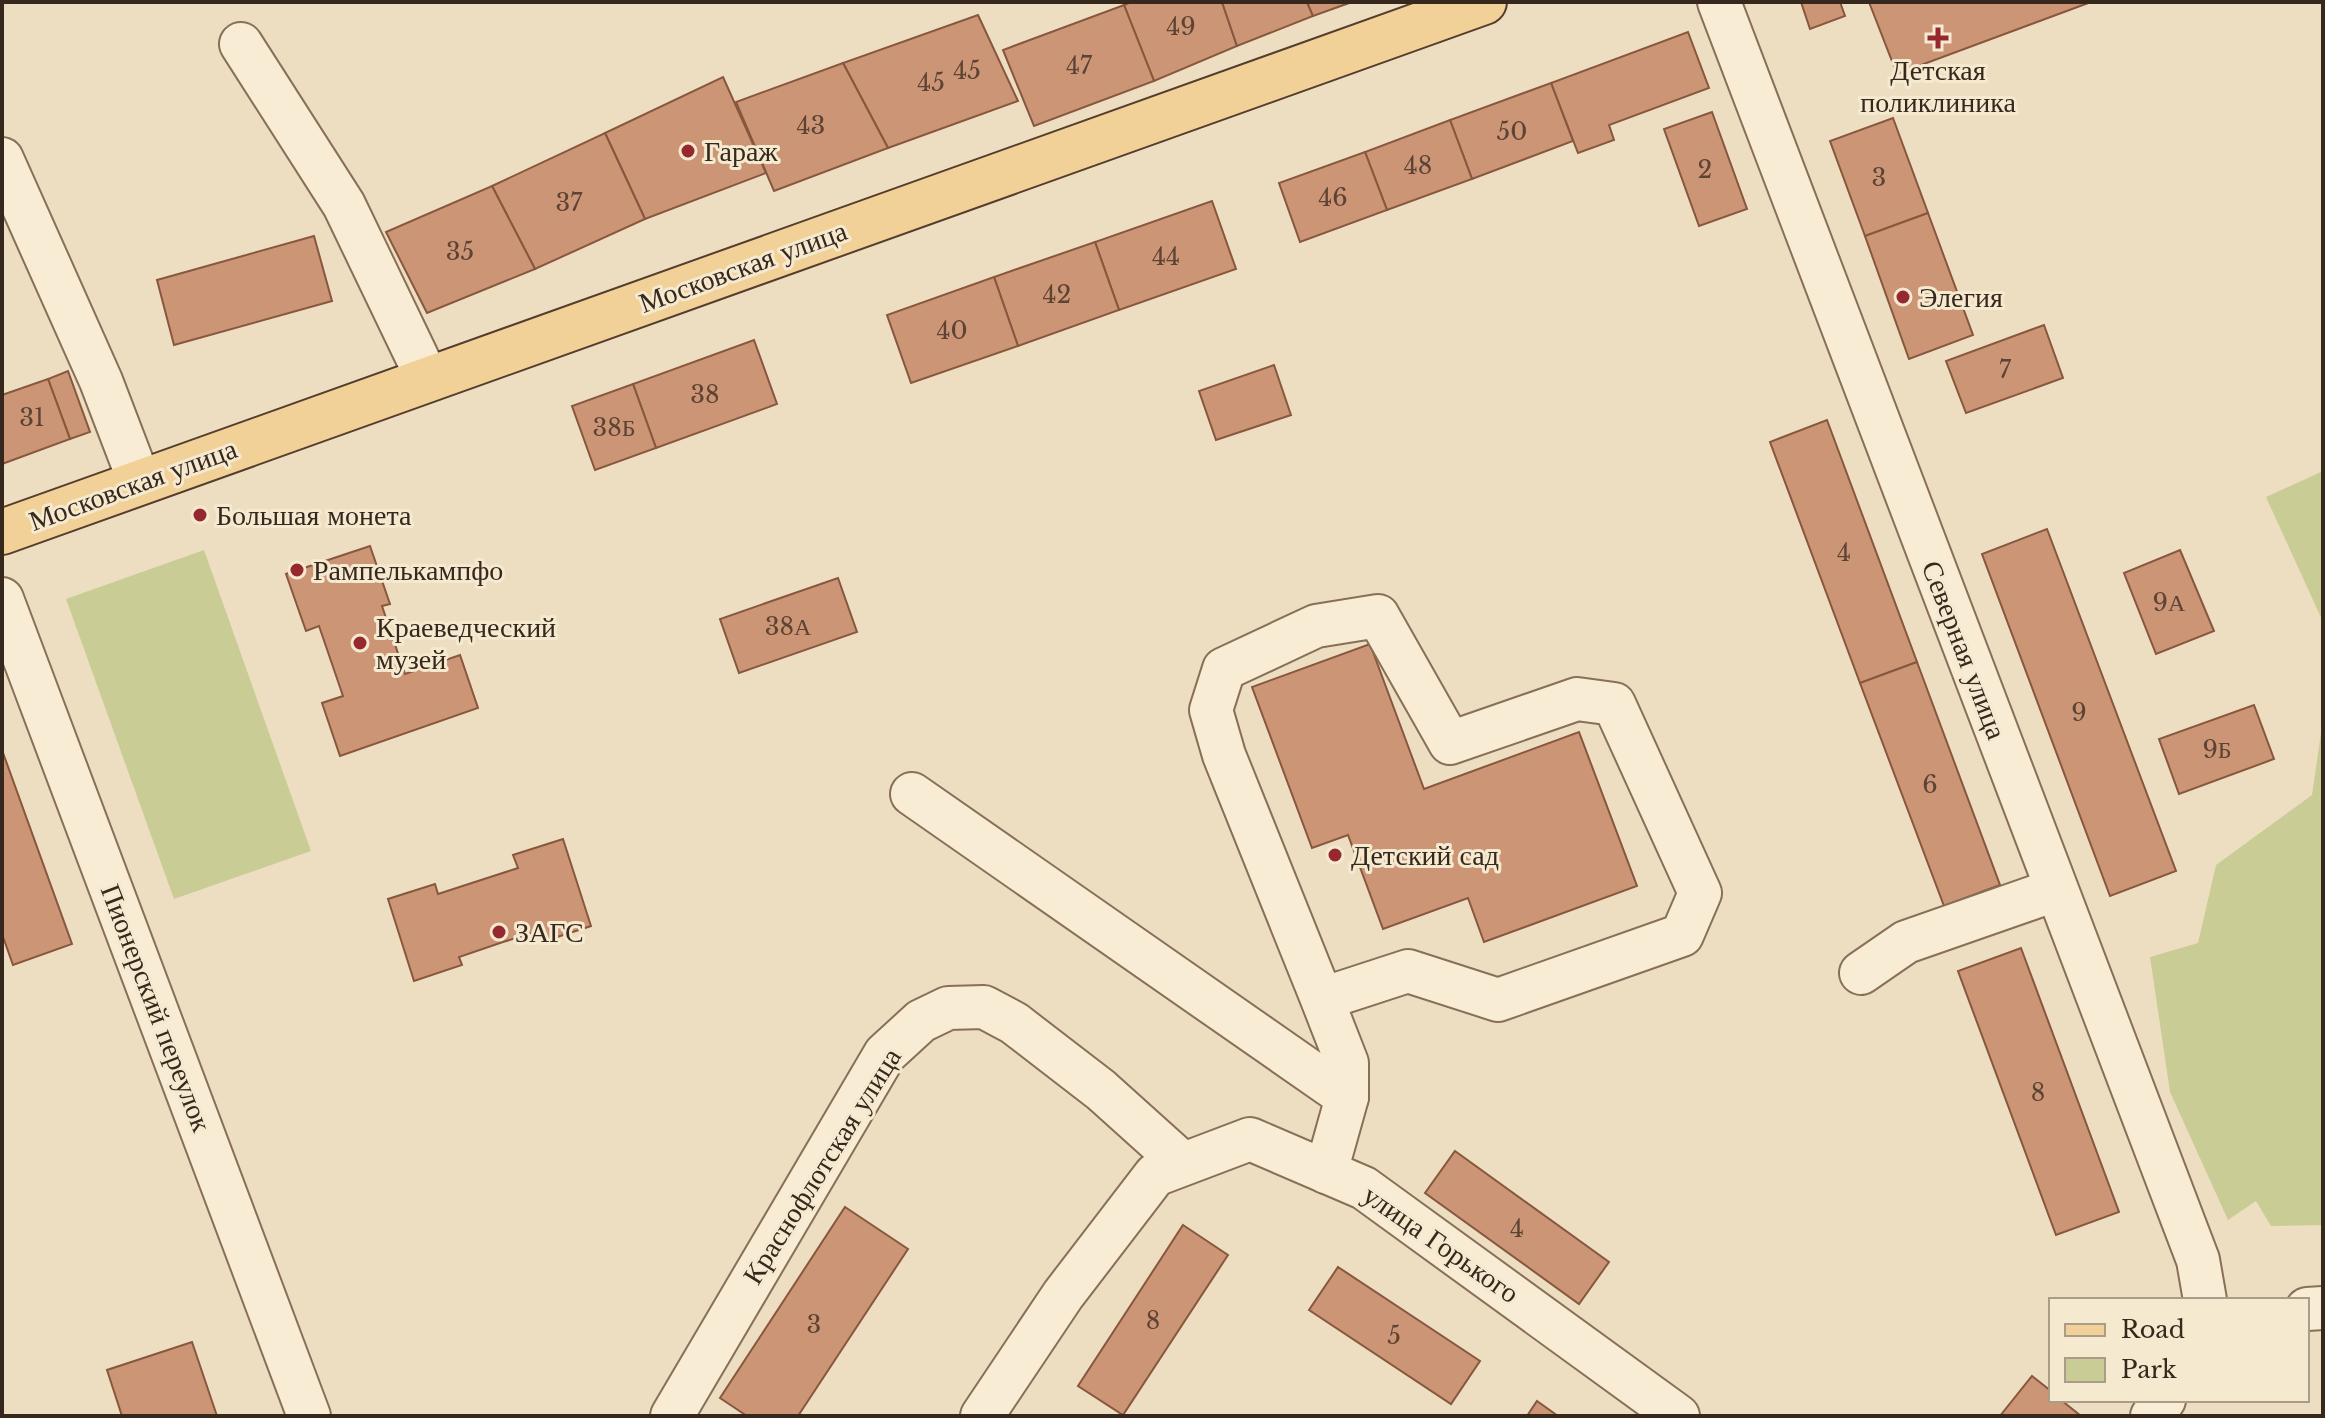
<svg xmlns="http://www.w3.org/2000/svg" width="2325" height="1418" viewBox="0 0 2325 1418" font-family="'Libre Baskerville',serif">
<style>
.green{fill:#c9cc95}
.building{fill:#cc9576;stroke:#87573e;stroke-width:2}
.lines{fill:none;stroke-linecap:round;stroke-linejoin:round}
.minor-casing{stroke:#876f58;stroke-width:46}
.major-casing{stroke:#553d2d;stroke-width:48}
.minor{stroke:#f9ecd4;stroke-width:42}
.major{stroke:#f2d198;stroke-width:44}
.poi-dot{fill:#96282f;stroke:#f5e9d0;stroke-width:3}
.labels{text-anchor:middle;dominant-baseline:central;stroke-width:6;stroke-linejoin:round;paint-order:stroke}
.number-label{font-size:24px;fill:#5c4333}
.poi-label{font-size:28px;fill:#37281d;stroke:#f5e9d0;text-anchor:start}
.street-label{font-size:28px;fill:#37281d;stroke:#f5e9d0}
</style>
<rect width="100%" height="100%" fill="#eedec1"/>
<g class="green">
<polygon points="2323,471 2323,622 2266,497"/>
<polygon points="204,550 311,851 174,899 66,599"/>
<polygon points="2323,719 2323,1225 2271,1226 2256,1201 2228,1220 2170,1092 2150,957 2198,943 2216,865 2312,795"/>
</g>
<g class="building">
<polygon points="1131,2 1222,2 1237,46 1154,81 1124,5"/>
<polygon points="1222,2 1307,2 1313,16 1237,46"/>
<polygon points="1307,2 1352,2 1313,16"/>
<polygon points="1801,2 1840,2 1845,16 1810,29"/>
<polygon points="1869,2 2091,2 1897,74"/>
<polygon points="1124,5 1154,81 1034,126 1003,50"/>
<polygon points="978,15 1018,101 888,148 843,63"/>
<polygon points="1688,32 1709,88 1609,125 1614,140 1578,153 1551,83"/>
<polygon points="843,63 888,148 774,191 736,102"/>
<polygon points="723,77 766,173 645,219 605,133"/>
<polygon points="1551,83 1573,141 1472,179 1450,120"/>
<polygon points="1712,112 1747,209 1699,226 1664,129"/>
<polygon points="1893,118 1928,213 1865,236 1830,141"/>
<polygon points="1450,120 1472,179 1387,210 1365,152"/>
<polygon points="605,133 645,219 535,269 492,186"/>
<polygon points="1365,152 1387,210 1300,242 1279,183"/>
<polygon points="492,186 535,269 427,313 386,232"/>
<polygon points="1212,201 1236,269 1119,310 1095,242"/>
<polygon points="1928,213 1973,335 1909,359 1865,236"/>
<polygon points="314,236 332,301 174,345 157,280"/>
<polygon points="1095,242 1119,310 1018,346 994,277"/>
<polygon points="994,277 1018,346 911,383 887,315"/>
<polygon points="2044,325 2063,378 1966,413 1946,361"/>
<polygon points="754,340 777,404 656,448 633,384"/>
<polygon points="1274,365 1291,415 1216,440 1199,391"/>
<polygon points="68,371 90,432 70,439 48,379"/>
<polygon points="48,379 70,439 2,464 2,395"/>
<polygon points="633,384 656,448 595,470 572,406"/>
<polygon points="1827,420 1917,662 1860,683 1770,442"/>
<polygon points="2047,529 2176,871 2110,896 1982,554"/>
<polygon points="370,546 390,604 382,606 405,674 460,655 478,708 340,756 322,703 343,696 319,626 306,631 286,574"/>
<polygon points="2180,550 2214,631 2156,654 2124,573"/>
<polygon points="838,578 857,632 739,673 720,619"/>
<polygon points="1370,644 1424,789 1579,732 1637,886 1484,942 1468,898 1383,929 1348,835 1312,848 1252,687"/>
<polygon points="1917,662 2000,885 1944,906 1860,683"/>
<polygon points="2254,705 2274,759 2179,794 2159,739"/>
<polygon points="2,750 72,944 13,965 2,934"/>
<polygon points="563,839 591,926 545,941 542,930 503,942 459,957 462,965 414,981 388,899 435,884 438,894 518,868 513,855"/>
<polygon points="2021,948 2119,1212 2056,1235 1958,971"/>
<polygon points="1455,1151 1609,1262 1579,1304 1425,1193"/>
<polygon points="845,1207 908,1249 798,1416 747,1416 720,1398"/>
<polygon points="1183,1225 1228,1255 1123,1415 1078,1386"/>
<polygon points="1338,1267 1480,1361 1451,1404 1309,1310"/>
<polygon points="192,1342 217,1416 122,1416 107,1370"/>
<polygon points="2032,1376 2051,1391 2051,1400 2061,1400 2081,1416 2000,1416"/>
<polygon points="1537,1401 1558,1416 1527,1416"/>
</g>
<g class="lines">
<g class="minor-casing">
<g id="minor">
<polyline points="1719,2 2198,1260 2205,1300"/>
<polyline points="241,44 344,205 428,380"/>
<polyline points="2,159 101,381 140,483"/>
<polyline points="2,599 309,1416"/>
<polyline points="912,794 1347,1097 1326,1172"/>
<polyline points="1861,973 1906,942 2055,890"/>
<polyline points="1322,999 1224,755 1211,710 1224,669 1316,626 1378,616 1450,743 1577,699 1614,704 1700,893 1682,935 1498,1000 1408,971 1322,999 1347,1063 1347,1097"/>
<polyline points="2307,1309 2323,1308"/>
<polyline points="672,1416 885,1054 921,1021 948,1008 984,1007 1014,1023 1101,1090 1181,1162"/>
<polyline points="982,1416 1063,1295 1155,1175 1250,1139 1364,1188 1678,1416"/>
<polyline points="2152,1416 2164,1400"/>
</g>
</g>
<g class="major-casing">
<polyline id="major" points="2,532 1484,2"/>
</g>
<use href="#minor" class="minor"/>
<use href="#major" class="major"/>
</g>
<g class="poi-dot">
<path d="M1934 26h8v8h8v8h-8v8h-8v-8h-8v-8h8z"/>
<circle cx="688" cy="151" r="8"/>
<circle cx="1903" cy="297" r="8"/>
<circle cx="200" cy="515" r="8"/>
<circle cx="297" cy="570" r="8"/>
<circle cx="360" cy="643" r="8"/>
<circle cx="1335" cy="855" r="8"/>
<circle cx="499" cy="932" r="8"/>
</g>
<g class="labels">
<g class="number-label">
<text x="1181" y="26">49</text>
<text x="1079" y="65">47</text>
<text x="967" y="70">45</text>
<text x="931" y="82">45</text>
<text x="811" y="125">43</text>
<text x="1512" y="131">50</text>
<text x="1418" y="165">48</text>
<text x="1705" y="169">2</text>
<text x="1879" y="177">3</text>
<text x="1333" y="197">46</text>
<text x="569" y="202">37</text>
<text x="460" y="251">35</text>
<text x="1166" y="256">44</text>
<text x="1057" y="294">42</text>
<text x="952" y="330">40</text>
<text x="2005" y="369">7</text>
<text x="705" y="394">38</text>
<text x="32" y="417">31</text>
<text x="614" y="427">38Б</text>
<text x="1844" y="552">4</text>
<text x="2169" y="602">9А</text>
<text x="788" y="626">38А</text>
<text x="2079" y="712">9</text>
<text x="2217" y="749">9Б</text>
<text x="1930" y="784">6</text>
<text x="2038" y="1092">8</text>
<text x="1517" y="1228">4</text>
<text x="1153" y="1320">8</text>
<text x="814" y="1324">3</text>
<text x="1394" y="1335">5</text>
</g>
<g class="poi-label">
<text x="1938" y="70" text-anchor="middle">Детская<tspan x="1938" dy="32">поликлиника</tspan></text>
<text x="704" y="151">Гараж</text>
<text x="1919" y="297">Элегия</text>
<text x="216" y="515">Большая монета</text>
<text x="313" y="570">Рампелькампфо</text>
<text x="376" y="627">Краеведческий<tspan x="376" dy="32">музей</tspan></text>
<text x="1351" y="855">Детский сад</text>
<text x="515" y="932">ЗАГС</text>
</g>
<g class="street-label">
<text transform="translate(743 267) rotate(-20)">Московская улица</text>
<text transform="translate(133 485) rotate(-20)">Московская улица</text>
<text transform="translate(1964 650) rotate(69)">Северная улица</text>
<text transform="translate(156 1008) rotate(69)">Пионерский переулок</text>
<text transform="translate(822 1166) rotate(-58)">Краснофлотская улица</text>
<text transform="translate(1441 1244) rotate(35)">улица Горького</text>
</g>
</g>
<rect width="2325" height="1418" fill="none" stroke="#37281d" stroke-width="8"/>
<rect x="2049" y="1298" width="260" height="104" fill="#f5e9d0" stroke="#a99c88" stroke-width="2"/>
<rect x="2065" y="1324" width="40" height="12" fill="#f2d198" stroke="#a99c88" stroke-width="2"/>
<text x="2121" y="1338" font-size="24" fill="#37281d">Road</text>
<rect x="2065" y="1358" width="40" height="24" fill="#c9cc95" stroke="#a99c88" stroke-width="2"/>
<text x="2121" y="1378" font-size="24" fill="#37281d">Park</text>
</svg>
